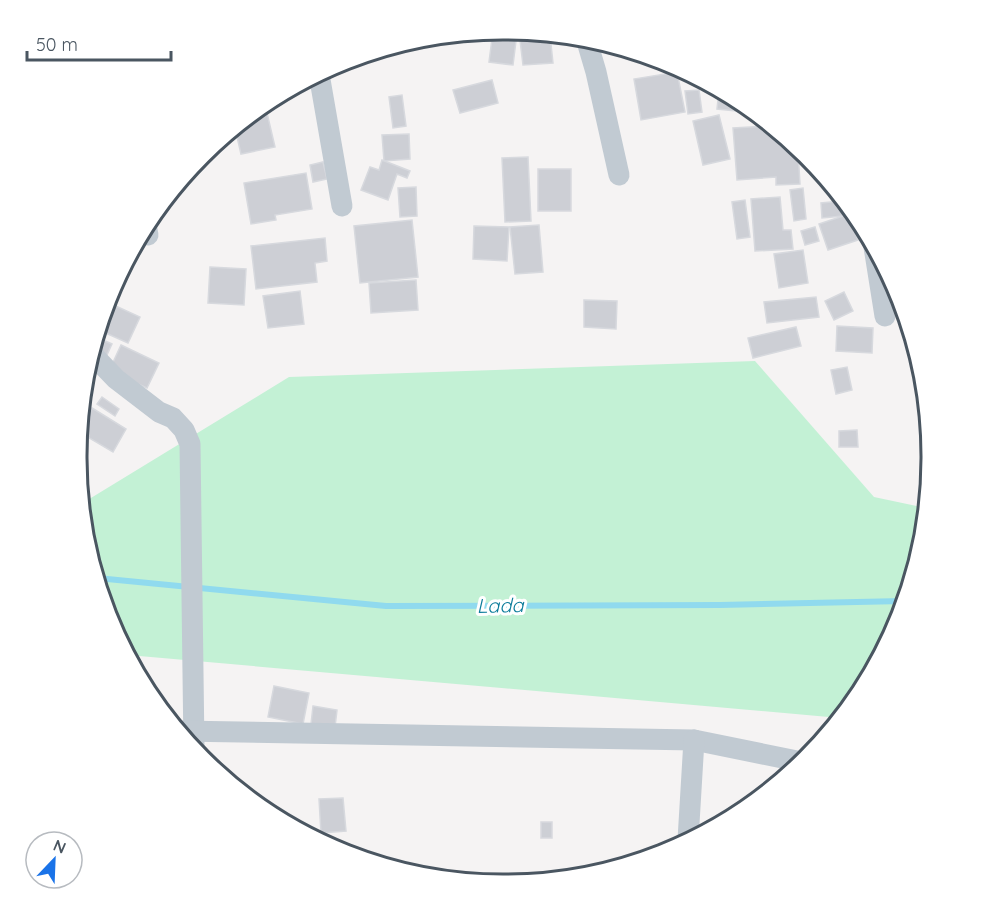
<svg xmlns="http://www.w3.org/2000/svg" width="1008" height="914" viewBox="0 0 1008 914" font-family="Quicksand,sans-serif">
<style>
.green{fill:#c3f1d5}
.lines{fill:none;stroke-linecap:round;stroke-linejoin:round}
.stream{stroke:#90daee;stroke-width:6}
.building{fill:#cdcfd5;stroke:#d7d9de;stroke-width:1.5}
.minor{stroke:#c1cad2;stroke-width:21}
.labels{text-anchor:middle;dominant-baseline:central;stroke-width:6;stroke-linejoin:round;paint-order:stroke}
.water-label{font-size:20px;font-style:italic;fill:#0c7c9b;stroke:#fff}
.rim{fill:none;stroke:#4a5661;stroke-width:3}
</style>
<rect width="100%" height="100%" fill="#f5f3f3"/>
<polygon class="green" points="755,361 874,497 926,508 923,541 898,621 859,695 840,718 128,655 109,620 85,540 81,500 86,501 289,377"/>
<g class="lines">
<polyline class="stream" points="97,578 386,606 720,605 904,601"/>
</g>
<g class="building">
<polygon points="493,31 517,33 513,65 489,62"/>
<polygon points="519,32 550,35 553,63 523,65"/>
<polygon points="677,72 685,112 641,120 634,79"/>
<polygon points="492,80 498,103 460,113 453,90"/>
<polygon points="699,90 702,112 688,114 685,91"/>
<polygon points="719,90 742,102 746,106 746,112 717,109"/>
<polygon points="402,95 406,126 393,128 389,97"/>
<polygon points="267,113 275,147 241,154 235,128 249,117"/>
<polygon points="719,115 730,159 703,165 693,121"/>
<polygon points="771,126 801,151 798,151 800,184 776,185 776,177 737,180 733,128"/>
<polygon points="409,134 410,159 384,161 382,135"/>
<polygon points="528,157 531,221 505,222 502,158"/>
<polygon points="382,160 410,171 407,178 397,174 388,200 361,190 370,167 379,170"/>
<polygon points="323,162 327,179 313,182 310,165"/>
<rect x="538" y="169" width="33" height="42"/>
<polygon points="306,173 312,209 275,215 276,220 251,224 244,183"/>
<polygon points="416,187 417,216 400,217 398,188"/>
<polygon points="803,188 806,219 794,221 790,190"/>
<polygon points="780,197 783,230 791,230 793,249 755,251 751,199"/>
<polygon points="745,200 750,237 737,239 732,202"/>
<polygon points="841,201 843,216 822,218 821,203"/>
<polygon points="849,214 858,240 828,250 819,224"/>
<polygon points="412,220 418,277 360,283 354,226"/>
<polygon points="539,225 543,272 515,274 510,227"/>
<polygon points="474,226 509,227 507,261 473,259"/>
<polygon points="815,227 819,241 805,245 801,231"/>
<polygon points="325,238 327,261 315,263 317,282 256,289 251,246"/>
<polygon points="803,250 808,283 779,288 774,254"/>
<polygon points="210,267 246,269 244,305 208,303"/>
<polygon points="416,280 418,310 371,313 369,283"/>
<polygon points="300,291 304,324 268,328 263,296"/>
<polygon points="844,292 853,311 834,320 825,301"/>
<polygon points="816,297 819,317 767,323 764,302"/>
<polygon points="584,300 617,301 616,329 584,327"/>
<polygon points="107,302 140,317 128,343 99,330"/>
<polygon points="837,326 873,328 872,353 836,351"/>
<polygon points="796,327 801,346 753,358 748,338"/>
<polygon points="96,337 112,344 106,357 92,351"/>
<polygon points="121,345 159,363 147,388 109,371"/>
<polygon points="847,367 852,390 836,394 831,370"/>
<polygon points="85,373 93,379 84,391"/>
<polygon points="102,397 119,409 115,416 97,404"/>
<polygon points="92,408 126,429 113,452 79,432 80,428"/>
<polygon points="857,430 858,447 839,447 839,431"/>
<polygon points="274,686 309,693 303,724 268,717"/>
<polygon points="313,706 337,710 335,727 311,724"/>
<polygon points="343,798 346,831 321,833 319,799"/>
<rect x="541" y="822" width="11" height="16"/>
</g>
<g class="lines">
<g class="minor">
<polyline points="586,38 596,72 619,175"/>
<polyline points="319,74 342,206"/>
<polyline points="146,225 148,235"/>
<polyline points="874,247 885,316"/>
<polyline points="91,353 116,379 159,412 173,418 184,430 190,444 194,749"/>
<polyline points="179,731 694,740 802,762"/>
<polyline points="688,840 694,740"/>
</g>
</g>
<g class="labels">
<g class="water-label">
<text transform="translate(500 605) rotate(-1)">Lada</text>
</g>
</g>
<path d="M0 0H1008V914H0ZM503 40H505A416 416 0 0 1 921 456V458A416 416 0 0 1 505 874H503A416 416 0 0 1 87 458V456A416 416 0 0 1 503 40Z" fill="#fff" fill-rule="evenodd"/>
<path class="rim" d="M503 40H505A416 416 0 0 1 921 456V458A416 416 0 0 1 505 874H503A416 416 0 0 1 87 458V456A416 416 0 0 1 503 40Z"/>
<g transform="translate(54 860) rotate(23)"><circle r="28" fill="#ffffff" stroke="#b7bbc0" stroke-width="1.5"/>
<path d="M0-4.5L10 22L0 15L-10 22Z" fill="#1a73e8"/>
<text y="-9" font-size="16" font-weight="bold" text-anchor="middle" fill="#4a5661">N</text>
</g>
<path d="M27 51v9h144v-9" fill="none" stroke="#4a5661" stroke-width="3"/>
<text x="36" y="51" font-size="18" fill="#4a5661" stroke="#ffffff" stroke-width="4.5" paint-order="stroke">50 m</text>
</svg>
